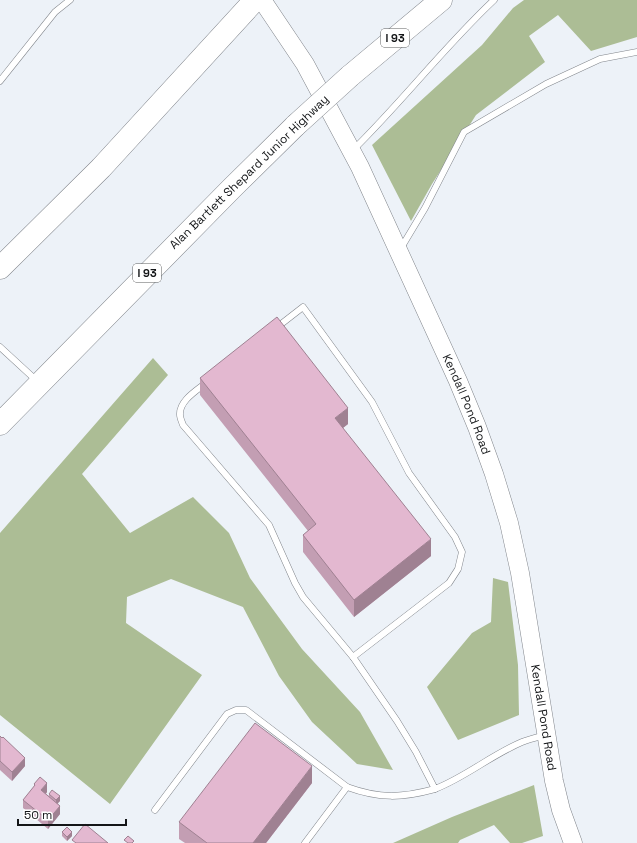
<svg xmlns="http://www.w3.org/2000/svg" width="637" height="843" viewBox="0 0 637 843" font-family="'Space Grotesk',sans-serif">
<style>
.forest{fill:#acbd95}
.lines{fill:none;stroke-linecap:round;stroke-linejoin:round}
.lane-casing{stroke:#81858b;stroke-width:7}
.secondary-casing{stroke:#81858b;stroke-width:19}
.highway-casing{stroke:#81858b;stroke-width:23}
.lane{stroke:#fff;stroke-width:6}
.secondary{stroke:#fff;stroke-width:18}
.highway{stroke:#fff;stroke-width:22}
.highway-bridge-casing{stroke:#81858b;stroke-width:23;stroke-linecap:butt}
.highway-bridge{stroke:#fff;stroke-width:22}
.wall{fill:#c39eb3}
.shaded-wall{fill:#9f8192}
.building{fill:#e3b8d0;stroke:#9f8192}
.labels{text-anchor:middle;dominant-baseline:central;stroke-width:3;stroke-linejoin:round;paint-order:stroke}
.shield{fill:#fff;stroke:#5a5c5d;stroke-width:1}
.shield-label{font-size:11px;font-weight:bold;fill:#141618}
.street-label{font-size:12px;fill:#141618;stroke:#fff}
</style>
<rect width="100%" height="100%" fill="#edf2f8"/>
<g class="forest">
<polygon points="524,0 637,0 637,37 591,51 558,15 529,36 545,62 476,115 432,184 411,221 372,145 482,45 513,8"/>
<polygon points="153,358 168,375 82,474 130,533 193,497 229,533 250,578 302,649 360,712 393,770 357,764 312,722 279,676 243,607 171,579 127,597 126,623 202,675 110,804 0,715 0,533"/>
<polygon points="493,578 508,582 518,665 519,715 458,740 427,687 472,633 491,622"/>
<polygon points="534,785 543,836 522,843 510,843 494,825 460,840 458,843 393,843 452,817"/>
</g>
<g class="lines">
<g class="lane-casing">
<g id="lane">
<polyline points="0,81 55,12 70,0"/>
<path d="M353,150c49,-48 91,-103 141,-150"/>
<polyline points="401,248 425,208 464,132 546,84 600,59 637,52"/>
<polyline points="276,328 303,307 372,402 409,473 455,537 462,552 458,569 449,583 353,657"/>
<polyline points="0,347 37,381"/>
<path d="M206,383c-10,8 -27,18 -26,32 0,3 2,7 3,10l86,100 26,58 8,14 50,60 44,64 19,31 19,37c31,-12 56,-34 87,-47 7,-3 16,-5 24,-7"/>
<polyline points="155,810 227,714 236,710 246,710 347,787"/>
<path d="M305,843l42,-56c33,12 55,11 88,2"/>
</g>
</g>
<g class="secondary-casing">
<g id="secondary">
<path id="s1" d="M262,0l43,64 55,103 98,214 19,46 17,47 15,49 11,50 34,208 7,29 12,33"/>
</g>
</g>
<g class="highway-casing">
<g id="highway">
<polyline points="350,76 441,0"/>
<polyline points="0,268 101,168 255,0"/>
<polyline points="0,424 232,188 296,125"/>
</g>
</g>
<use href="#lane" class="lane"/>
<use href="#secondary" class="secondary"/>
<use href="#highway" class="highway"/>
<g class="highway-bridge-casing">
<polyline id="highway-bridge" points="296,125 350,76"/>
</g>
<use href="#highway-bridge" class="highway-bridge"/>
</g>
<g class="wall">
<polygon points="200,378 348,424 343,428 431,556 354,617 303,552 303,535 308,531 200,395"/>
<polygon points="0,736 25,766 12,781 0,770"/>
<polygon points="312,783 266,843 185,843 179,839 179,822"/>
<polygon points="34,784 47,792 46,794 49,796 49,794 60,801 58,803 60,814 48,829 23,808 23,800 34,787"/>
<polygon points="62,832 72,836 67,841 62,836"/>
</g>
<g class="shaded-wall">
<polygon points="348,408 348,424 335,434 335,418"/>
<polygon points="431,539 431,556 354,617 354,600"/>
<polygon points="25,758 25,766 12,781 12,772"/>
<polygon points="312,766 312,783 266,843 253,843"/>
<polygon points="47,783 47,792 41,799 41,790"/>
<polygon points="60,796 60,801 56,805 56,800"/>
<polygon points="60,806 60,814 48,829 48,820"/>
<polygon points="72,832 72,836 67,841 67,837"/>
</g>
<g class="building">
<polygon points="277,317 348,408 335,418 431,539 354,600 303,535 316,524 200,378"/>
<polygon points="255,723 312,766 253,843 207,843 179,822"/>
<polygon points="0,736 2,738 3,737 25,758 12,772 0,761"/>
<polygon points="40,777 47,783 41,790 60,806 48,820 23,800 35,785 34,784"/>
<polygon points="52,790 60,796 56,800 49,794"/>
<polygon points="85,824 108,843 76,843 72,840"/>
<polygon points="67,827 72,832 67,837 62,832"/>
<polygon points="128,836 134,841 132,843 128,843 124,840"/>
</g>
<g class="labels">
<g class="shield">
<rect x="381" y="29" width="28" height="18" rx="3"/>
<rect x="133" y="264" width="28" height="18" rx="3"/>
</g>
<g class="shield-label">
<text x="395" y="38">I 93</text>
<text x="147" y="273">I 93</text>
</g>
<g class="street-label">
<text transform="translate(249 172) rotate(-44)">Alan Bartlett Shepard Junior Highway</text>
<text stroke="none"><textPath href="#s1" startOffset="454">Kendall Pond Road</textPath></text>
<text stroke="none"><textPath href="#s1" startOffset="778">Kendall Pond Road</textPath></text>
</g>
</g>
<path d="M18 819v6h108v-6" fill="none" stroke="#141618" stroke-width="2"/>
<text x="24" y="819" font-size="12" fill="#141618" stroke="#ffffff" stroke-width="3" paint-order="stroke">50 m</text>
</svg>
